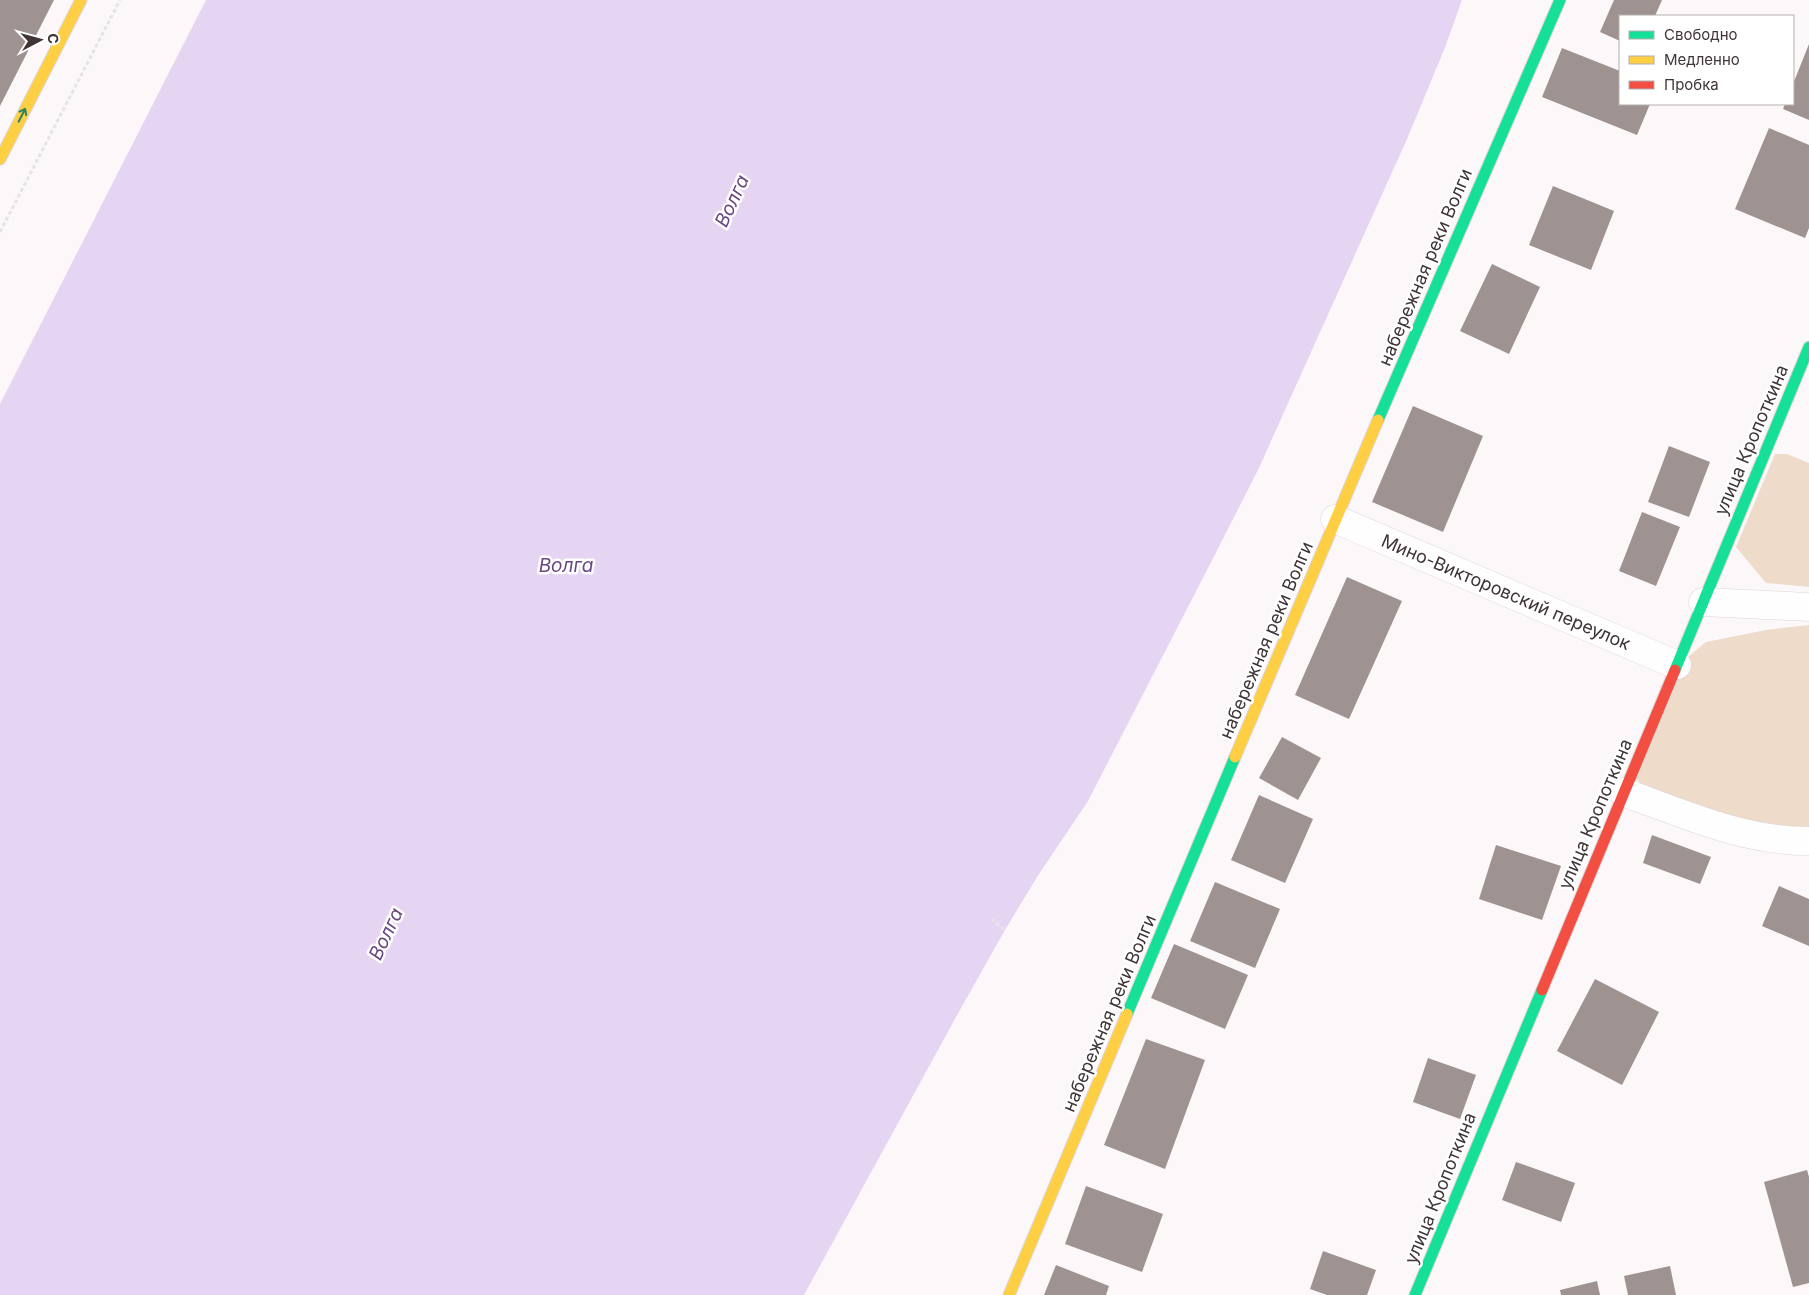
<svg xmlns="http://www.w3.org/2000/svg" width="1809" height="1295" viewBox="0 0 1809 1295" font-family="Inter,sans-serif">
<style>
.green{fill:#eedbca}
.water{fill:#e6d4f3}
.building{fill:#9e9391}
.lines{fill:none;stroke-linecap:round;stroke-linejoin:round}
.street-casing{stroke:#ddd5d7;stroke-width:29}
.fast-casing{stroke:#ddd5d7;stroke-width:13}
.slow-casing{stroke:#ddd5d7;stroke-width:13}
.jam-casing{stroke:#ddd5d7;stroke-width:13}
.path{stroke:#e6e4e5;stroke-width:3;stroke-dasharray:4 2.5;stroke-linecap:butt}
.street{stroke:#fffefe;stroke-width:28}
.fast{stroke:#16e098;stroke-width:11}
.slow{stroke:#ffcf43;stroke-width:11}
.jam{stroke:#f24e42;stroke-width:11}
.oneway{stroke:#2d8262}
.labels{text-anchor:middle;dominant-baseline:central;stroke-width:5;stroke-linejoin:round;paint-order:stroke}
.street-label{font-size:18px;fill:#403536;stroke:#fff}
.water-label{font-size:19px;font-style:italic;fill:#684781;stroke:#fff}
</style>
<rect width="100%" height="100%" fill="#fcf8f9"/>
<g class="green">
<polygon points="1775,454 1787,454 1809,463 1809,587 1766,583 1736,547"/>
<polygon points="1809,625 1809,829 1764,827 1653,798 1636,778 1683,661 1706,642 1766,630"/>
</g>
<polygon class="water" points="206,0 1462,0 1444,50 1407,139 1258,470 1205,574 1088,801 1037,877 1005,930 956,1017 804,1295 0,1295 0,404"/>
<g class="building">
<polygon points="0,0 54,0 0,106"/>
<polygon points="1614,0 1662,0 1655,16 1620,16 1620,41 1600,32"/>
<polygon points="1809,44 1809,120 1783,109 1785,104 1793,104 1793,84"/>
<polygon points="1562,48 1620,71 1620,104 1650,104 1637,135 1542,97"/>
<polygon points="1769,128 1809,145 1809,228 1805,238 1735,209"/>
<polygon points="1553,186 1614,211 1591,270 1529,245"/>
<polygon points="1492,264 1540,287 1509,354 1460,331"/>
<polygon points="1413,406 1483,436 1443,532 1372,502"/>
<polygon points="1669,446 1710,462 1689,517 1648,502"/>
<polygon points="1642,512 1680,527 1656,586 1619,571"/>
<polygon points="1347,577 1402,601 1349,719 1295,695"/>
<polygon points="1282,737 1321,758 1298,800 1259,778"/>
<polygon points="1259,795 1313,819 1285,883 1231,860"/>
<polygon points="1652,835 1711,857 1700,884 1643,863"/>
<polygon points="1496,845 1561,866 1542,920 1479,899"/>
<polygon points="1215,882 1280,909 1255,968 1190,941"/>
<polygon points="1779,886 1809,899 1809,946 1762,926"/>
<polygon points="1174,944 1248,975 1225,1029 1151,998"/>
<polygon points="1595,979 1659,1012 1622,1085 1557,1051"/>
<polygon points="1146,1039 1205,1060 1165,1169 1104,1145"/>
<polygon points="1428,1058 1476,1075 1460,1119 1413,1102"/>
<polygon points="1516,1162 1575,1183 1561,1222 1502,1200"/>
<polygon points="1807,1170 1809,1177 1809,1283 1793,1287 1764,1182"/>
<polygon points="1086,1186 1163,1214 1142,1272 1065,1244"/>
<polygon points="1323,1251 1376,1270 1367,1295 1327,1295 1310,1289"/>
<polygon points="1056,1265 1109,1286 1106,1295 1044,1295"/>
<polygon points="1670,1266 1676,1295 1628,1295 1624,1276"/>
<polygon points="1597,1281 1600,1295 1561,1295 1560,1290"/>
</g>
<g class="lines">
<g class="street-casing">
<g id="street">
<polyline points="1335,519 1677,665"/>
<polyline points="1703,602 1809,607"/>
<path d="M1623,792c61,22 120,49 186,49"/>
</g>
</g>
<g class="fast-casing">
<g id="fast">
<polyline points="1378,420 1560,0"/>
<polyline points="1675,670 1809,347"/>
<polyline points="1127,1014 1235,757"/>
<polyline points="1415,1295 1542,990"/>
</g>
</g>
<g class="slow-casing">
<g id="slow">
<polyline points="0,159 81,0"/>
<polyline points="1235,757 1378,420"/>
<polyline points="1009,1295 1127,1014"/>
</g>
</g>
<g class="jam-casing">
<polyline id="jam" points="1542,990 1675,670"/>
</g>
<g class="path">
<polyline points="0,232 120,0"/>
<polyline points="991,919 1005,930"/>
</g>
<use href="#street" class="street"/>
<use href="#fast" class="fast"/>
<use href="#slow" class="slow"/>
<use href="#jam" class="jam"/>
</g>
<defs><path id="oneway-shaft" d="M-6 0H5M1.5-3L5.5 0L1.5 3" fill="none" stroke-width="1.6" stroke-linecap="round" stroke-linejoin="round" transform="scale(1.25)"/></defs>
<use class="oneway" href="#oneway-shaft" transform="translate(22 115) rotate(-63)"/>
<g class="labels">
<g class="street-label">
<text transform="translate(1425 267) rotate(-67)">набережная реки Волги</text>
<text transform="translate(1751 440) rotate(-67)">улица Кропоткина</text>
<text transform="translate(1506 592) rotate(23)">Мино-Викторовский переулок</text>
<text transform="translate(1266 640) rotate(-67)">набережная реки Волги</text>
<text transform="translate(1595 814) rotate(-67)">улица Кропоткина</text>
<text transform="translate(1109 1013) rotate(-67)">набережная реки Волги</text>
<text transform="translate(1440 1188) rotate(-68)">улица Кропоткина</text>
</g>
<g class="water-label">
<text transform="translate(732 201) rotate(-65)">Волга</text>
<text x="566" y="565">Волга</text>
<text transform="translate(386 934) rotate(-65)">Волга</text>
</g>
</g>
<rect x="1619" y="15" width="175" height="90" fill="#ffffff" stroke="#b3aeaf"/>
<rect x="1629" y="31" width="25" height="8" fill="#16e098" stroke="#b3aeaf"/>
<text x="1664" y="40" font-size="15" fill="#403536">Свободно</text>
<rect x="1629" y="56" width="25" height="8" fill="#ffcf43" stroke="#b3aeaf"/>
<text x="1664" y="65" font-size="15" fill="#403536">Медленно</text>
<rect x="1629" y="81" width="25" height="8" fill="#f24e42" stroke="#b3aeaf"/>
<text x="1664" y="90" font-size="15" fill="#403536">Пробка</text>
<g transform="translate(40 40) rotate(84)" stroke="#ffffff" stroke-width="4" paint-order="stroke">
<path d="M0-4L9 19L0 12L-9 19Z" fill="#403536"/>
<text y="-8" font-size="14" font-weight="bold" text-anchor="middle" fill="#403536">С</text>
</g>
</svg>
